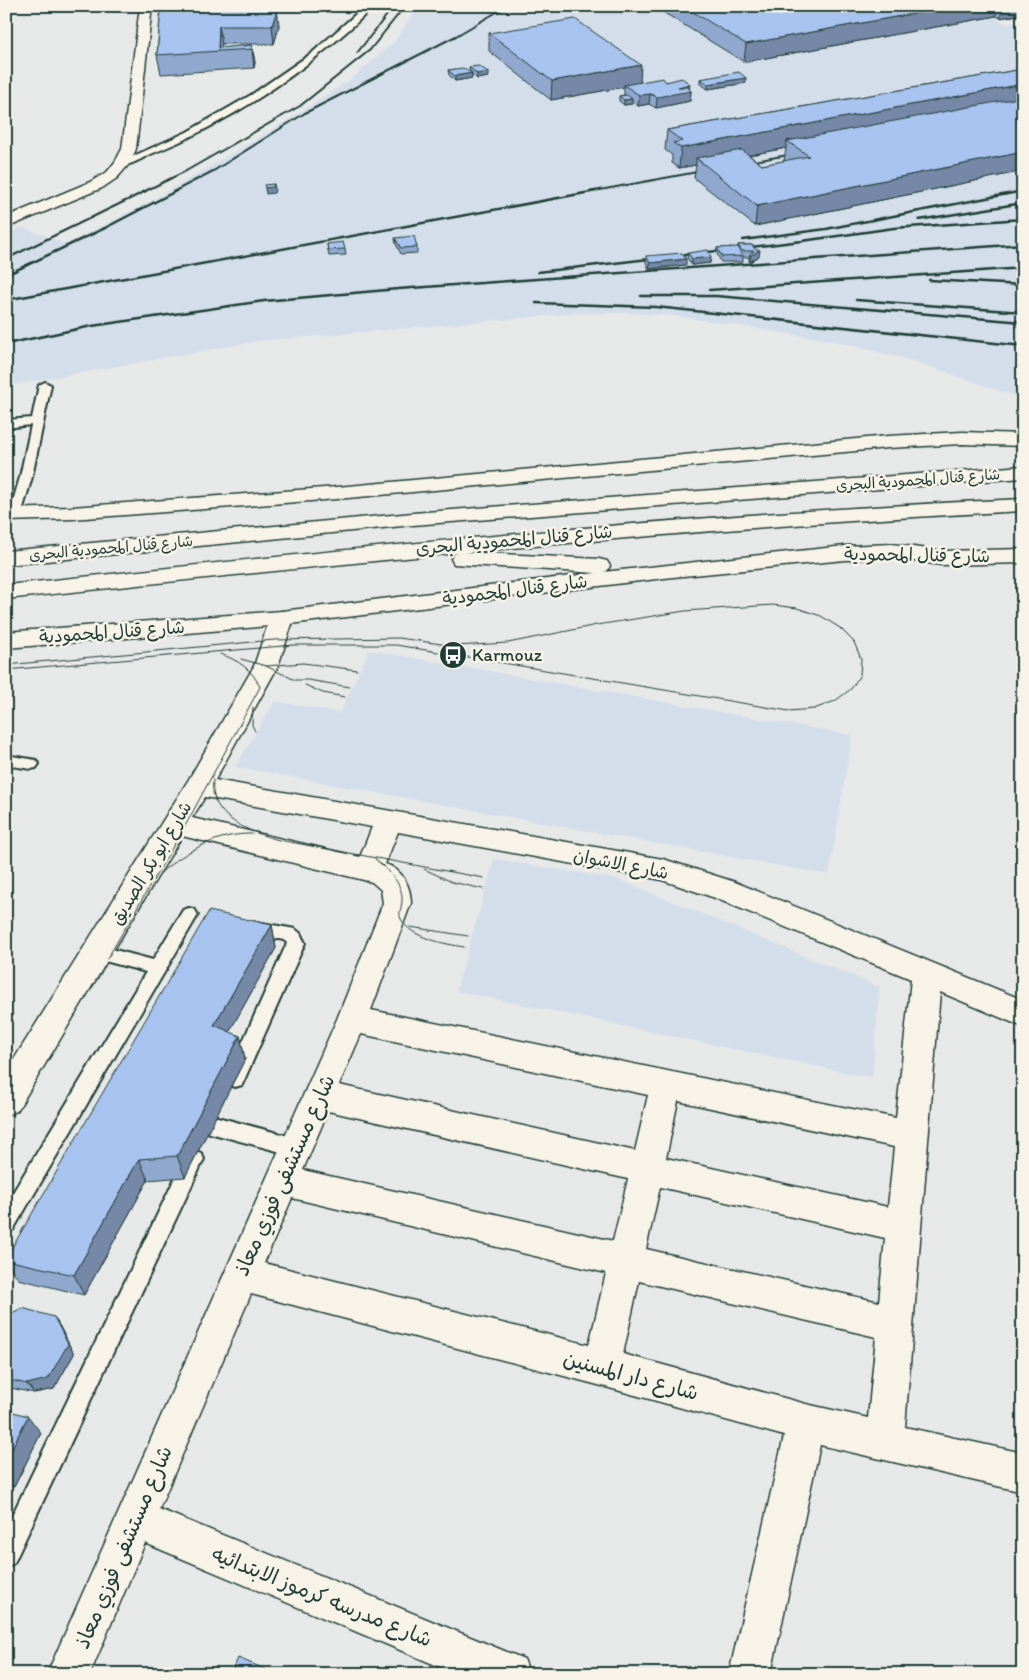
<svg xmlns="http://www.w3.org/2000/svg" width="1029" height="1680" viewBox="0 0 1029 1680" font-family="Itim,'Playpen Sans Arabic',sans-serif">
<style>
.built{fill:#d4deeb}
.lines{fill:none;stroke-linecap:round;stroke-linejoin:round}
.lane-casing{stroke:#1f3d34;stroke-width:4}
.street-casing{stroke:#1f3d34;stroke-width:3}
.secondary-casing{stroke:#1f3d34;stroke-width:3}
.lane{fill:#f7f3e8;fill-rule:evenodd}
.street{fill:#f7f3e8;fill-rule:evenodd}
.secondary{fill:#f7f3e8;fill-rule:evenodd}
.tram{stroke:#1f3d34;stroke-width:1}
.rail-far1{stroke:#1f3d34;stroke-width:2}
.rail{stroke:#1f3d34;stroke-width:2.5}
.wall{fill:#90a8ce;stroke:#1f3d34;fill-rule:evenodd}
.shaded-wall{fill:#7688a7;stroke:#1f3d34}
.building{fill:#a8c3ef;stroke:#1f3d34}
.labels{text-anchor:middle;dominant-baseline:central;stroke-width:5;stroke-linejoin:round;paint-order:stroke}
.far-street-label{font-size:15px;fill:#1f3d34;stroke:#f7f3e8}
.street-label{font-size:18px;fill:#1f3d34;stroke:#f7f3e8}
.poi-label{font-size:18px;fill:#1f3d34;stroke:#f7f3e8;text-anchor:start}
.near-street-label{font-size:21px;fill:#1f3d34;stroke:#f7f3e8}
</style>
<rect width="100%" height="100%" fill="#e7e9e9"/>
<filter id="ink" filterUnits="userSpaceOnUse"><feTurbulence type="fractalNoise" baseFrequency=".02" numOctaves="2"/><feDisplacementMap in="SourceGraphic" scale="10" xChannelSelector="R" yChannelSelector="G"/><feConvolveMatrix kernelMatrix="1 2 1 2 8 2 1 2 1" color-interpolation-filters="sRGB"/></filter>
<g filter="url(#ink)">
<g class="built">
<polygon points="418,6 972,6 1006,24 1023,22 1023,399 913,361 834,341 676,316 632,313 581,313 259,341 6,386 6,234 22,227 66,244 147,203 272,130 351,79 395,41"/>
<polygon points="369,650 852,735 829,875 235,767 275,701 340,713"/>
<polygon points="494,859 617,879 880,987 872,1078 456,991"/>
</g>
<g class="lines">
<g class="lane-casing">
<g id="lane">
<path d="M365,6h8c-12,14 -28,27 -42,39 -54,45 -115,83 -180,109 -9,4 -22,13 -32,11l-1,-2 69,-31 64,-37 61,-42z"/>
<polygon points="45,382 51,385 32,477 21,515 15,519 9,515 20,477 31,425 6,428 6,420 32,418 39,385"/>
<polygon points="6,755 36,760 39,764 36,768 31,769 6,765"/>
<polygon points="189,908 195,910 198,915 195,920 13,1230 6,1232 6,1204 146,972 90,957 87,952 90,947 96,945 153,960 183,910"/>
<polygon points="251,921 295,929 300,933 305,943 242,1085 235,1087 228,1085 226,1079 287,943 284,940 245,933 242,928 245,923"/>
<polygon points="210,1115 296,1138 303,1141 306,1147 303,1153 296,1156 210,1133 203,1130 200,1124 203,1118"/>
<polygon points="194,1150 201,1153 204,1159 14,1563 6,1567 6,1528 187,1153"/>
</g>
</g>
<g class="street-casing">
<g id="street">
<polygon points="140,6 152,6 136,149 130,163 117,178 102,188 6,228 6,217 90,182 107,172 115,162 122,149"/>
<path d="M282,611l8,2 4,5 -16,48 -63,114 448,79 72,23 288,118v27l-83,-35 -35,435 118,26v39l-203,-47 -49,229h-42l55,-238 -182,-50 -351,-92 -92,215 365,150 6,15h-73l-312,-131 -55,131h-43l290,-655 46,-116 -2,-13 -9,-8 -190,-46 -165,275 -11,4v-43l183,-293 65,-113 16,-48 4,-5zM205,797l167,30 -12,30 -168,-39zM398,832l264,48 53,18 196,81 -15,139 -525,-108 40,-107c0,-17 -9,-34 -26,-39zM361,1034l287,61 -13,56 -296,-66zM678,1101l216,46 -6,60 -222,-49zM328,1111l300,68 -15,62 -310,-71zM660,1187l225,51 -6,64 -233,-53zM292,1198l314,75 -17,72 -325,-82zM639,1281l237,56 -8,81 -62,-14 -183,-50z"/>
</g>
</g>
<g class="secondary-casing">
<g id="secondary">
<polygon points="962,432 1023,434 1023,446 962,444 888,448 337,499 72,519 6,521 6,509 72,507 337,487 888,436"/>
<polygon points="1023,466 1023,478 413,525 6,565 6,551 413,513"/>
<path d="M1023,499v12c-340,17 -678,52 -1017,88v-14c339,-36 677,-71 1017,-86z"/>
<polygon points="892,544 942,551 1023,549 1023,563 942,565 892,558 845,560 673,577 282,625 6,648 6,632 282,611 596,573 454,564 451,559 454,554 462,552 599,559 607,561 610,566 607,571 603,572 845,546"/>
</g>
</g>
<use href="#lane" class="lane"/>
<use href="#street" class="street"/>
<use href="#secondary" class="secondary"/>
<g class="tram">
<polyline points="241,659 266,666 303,663 357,670"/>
<polyline points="6,665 274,640 399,638 455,646 508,643 597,625 685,611 773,605 797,608 821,616 840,628 854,642 861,659 860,675 851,689 835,701 814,709 789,711 396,645 294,645 6,670"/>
<polyline points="266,666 295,680 308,680 350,687"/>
<polyline points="305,685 323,693 345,697"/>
<polyline points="253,707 252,725 255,731"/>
<path d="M213,780c-5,38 37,52 66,60l205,38"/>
<path d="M375,859c12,10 28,24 27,41 0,7 -4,13 -1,19 9,19 45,25 63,28"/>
<polyline points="424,869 452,882 483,889"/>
<path d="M160,873c26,-22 58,-40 92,-39"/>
<polyline points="410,927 468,936"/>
<path d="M107,959l78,-133 75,-139c-8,-18 -22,-27 -40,-33"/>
</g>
<g class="rail-far1">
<polyline points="357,53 394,6"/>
<polyline points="743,163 799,153"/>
<polyline points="143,192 186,171 300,106 370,50 405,6"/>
<polyline points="173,192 215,170 305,113 456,36 507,6"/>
<polyline points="589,192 708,170"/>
<polyline points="1018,192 1023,191"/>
</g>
<g class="rail">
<polyline points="919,220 1023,203"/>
<polyline points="743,240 826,229 1023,191"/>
<polyline points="6,259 146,191"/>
<polyline points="538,272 802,241 894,228 1023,219"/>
<polyline points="6,275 105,228 176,191"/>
<polyline points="929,280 1023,285"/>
<polyline points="709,290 1023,268"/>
<polyline points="641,296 716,296 1023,322"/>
<polyline points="6,300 596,191"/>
<polyline points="856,300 1023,312"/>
<polyline points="536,303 656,307 1023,346"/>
<polyline points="6,344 92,326 264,301 398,289 1023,244"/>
</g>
</g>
<g class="wall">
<polygon points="653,6 1020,6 1018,15 1000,18 996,16 744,62"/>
<polygon points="161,7 277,9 279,27 274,44 222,44 221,48 252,45 255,63 254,68 161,74 157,55"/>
<polygon points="489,33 640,83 666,82 690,84 689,89 691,91 690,101 656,108 649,104 638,106 632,101 632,104 624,105 619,101 619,96 624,95 624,87 551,100 489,51"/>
<polygon points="469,67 488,77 477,79 472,74 472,78 455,81 449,75 448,70 470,72"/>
<path d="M1023,69v102l-268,55 -61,-48 2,-13 -17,3 -7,-5v-8l-7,-5 2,-20zM786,148l-2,13 -22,4 -13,-10z"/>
<polygon points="700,79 746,83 708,89 700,84"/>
<polygon points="395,238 417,247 417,253 401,254 396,244"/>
<polygon points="327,244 345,249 346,255 329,256"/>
<polygon points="738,245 752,245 759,256 750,262 749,261 749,257 743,257 743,262 721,262 717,254 717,248 738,248"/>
<polygon points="688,253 711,257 710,263 692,265 687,258"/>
<polygon points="646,256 686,265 649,269 646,262"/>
<polygon points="272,925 276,948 229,1032 240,1036 245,1059 185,1177 148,1180 84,1295 18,1279 6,1261 6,1258"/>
<polygon points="6,1316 54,1317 60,1327 74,1354 54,1389 34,1393 6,1387"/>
<polygon points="6,1410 41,1433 14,1487 6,1487"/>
</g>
<g class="shaded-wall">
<polygon points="956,6 998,6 996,16 744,62 746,44"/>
<polygon points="1003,6 1020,6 1018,15 1000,18"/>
<polygon points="277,9 279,27 274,44 272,26"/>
<polygon points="219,26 222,44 221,51 218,48"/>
<polygon points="252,45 255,63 254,68 252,49"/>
<polygon points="641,65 640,84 624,85 624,87 551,100 552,81"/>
<polygon points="488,72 488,77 477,79 477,74"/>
<polygon points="472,73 472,78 455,81 455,76"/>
<polygon points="746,78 746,83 708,89 708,84"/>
<polygon points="690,84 689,91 691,91 690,101 656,108 657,97 678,87"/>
<polygon points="1023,84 1023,102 787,141 786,148 703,164 696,158 696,165 679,168 681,148"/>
<polygon points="650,94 649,104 638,106 639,95"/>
<polygon points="632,99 632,104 624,105 624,100"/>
<polygon points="1023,152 1023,171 755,226 757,206"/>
<polygon points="274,184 275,189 274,193 266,194 265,188"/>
<polygon points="760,250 759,256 750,262 750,256"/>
<polygon points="711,257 710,263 692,265 692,259"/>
<polygon points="686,259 686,265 649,269 650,263"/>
<polygon points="272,925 276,948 221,1047 214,1025"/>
<polygon points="240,1036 245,1059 185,1177 177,1156"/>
<polygon points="139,1159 148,1180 84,1295 74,1275"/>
<polygon points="54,1317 60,1327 74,1354 54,1389 34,1393 27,1384"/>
<polygon points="28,1416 41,1433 14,1487 6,1478 6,1460"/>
</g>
<g class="building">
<polygon points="683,6 956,6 746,44"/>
<polygon points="161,7 277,9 272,26 219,26 218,48 252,45 252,49 157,55"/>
<polygon points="575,19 641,65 552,81 489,33"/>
<polygon points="479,66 488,72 477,74 469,67"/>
<polygon points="463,68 472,73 455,76 448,70"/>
<polygon points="1023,69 1023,84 681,148 673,143 682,141 667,130"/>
<polygon points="739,72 746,78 708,84 700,79"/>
<polygon points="663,78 666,82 682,78 690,84 678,87 688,87 691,91 657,97 650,94 639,95 624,85"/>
<polygon points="627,95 632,99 624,100 619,96"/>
<polygon points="1023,97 1023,152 757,206 696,158 742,150 762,165 809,156 787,141"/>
<polygon points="274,184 273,187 265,188 264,185"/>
<polygon points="414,236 417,247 401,248 395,238"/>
<polygon points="343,242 345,249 328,250 327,244"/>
<polygon points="738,245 752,245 756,250 760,250 750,256 749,255 754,251 742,251"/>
<polygon points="738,247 743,256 722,257 717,248"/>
<polygon points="708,250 711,257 692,259 688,253"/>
<polygon points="682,253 686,259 650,263 646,256"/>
<polygon points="209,911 272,925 214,1025 240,1036 177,1156 139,1159 74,1275 6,1260 6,1258"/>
<polygon points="22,1308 54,1317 68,1344 48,1379 27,1384 6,1379 6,1316"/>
<polygon points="6,1410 28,1416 6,1460"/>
<polygon points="238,1658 277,1674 231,1674"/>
</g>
</g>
<defs>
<g id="bus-disc" transform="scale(1.4375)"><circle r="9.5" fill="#1f3d34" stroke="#f7f3e8"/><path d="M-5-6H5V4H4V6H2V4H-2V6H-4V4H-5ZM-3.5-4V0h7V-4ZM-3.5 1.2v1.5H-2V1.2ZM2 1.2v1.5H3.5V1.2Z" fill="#fff"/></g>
</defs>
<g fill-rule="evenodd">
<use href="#bus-disc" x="453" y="655"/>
</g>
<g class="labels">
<g class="far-street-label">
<text transform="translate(918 480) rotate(-4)">شارع قنال المحمودية البحرى</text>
<text transform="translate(111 548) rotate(-5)">شارع قنال المحمودية البحرى</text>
</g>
<g class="street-label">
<text transform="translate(514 540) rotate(-5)">شارع قنال المحمودية البحرى</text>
<text transform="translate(917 555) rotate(1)">شارع قنال المحمودية</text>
<text transform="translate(515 590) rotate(-7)">شارع قنال المحمودية</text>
<text transform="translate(112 632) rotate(-4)">شارع قنال المحمودية</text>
<text transform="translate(151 863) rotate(-59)">شارع ابو بكر الصديق</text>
<text transform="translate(621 864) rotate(11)">شارع الاشوان</text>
</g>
<g class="poi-label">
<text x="472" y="655">Karmouz</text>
</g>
<g class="near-street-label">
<text transform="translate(284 1175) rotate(-66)">شارع مستشفى فوزي معاذ</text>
<text transform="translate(631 1375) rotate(15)">شارع دار المسنين</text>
<text transform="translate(123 1547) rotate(-67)">شارع مستشفى فوزي معاذ</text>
<text transform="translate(322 1596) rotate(22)">شارع مدرسه كرموز الابتدائيه</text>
</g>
</g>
<rect width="1029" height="1680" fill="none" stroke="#f7f3e8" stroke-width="25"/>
<rect x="12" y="12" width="1004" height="1655" fill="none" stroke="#1f3d34" stroke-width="2" filter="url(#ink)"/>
</svg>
